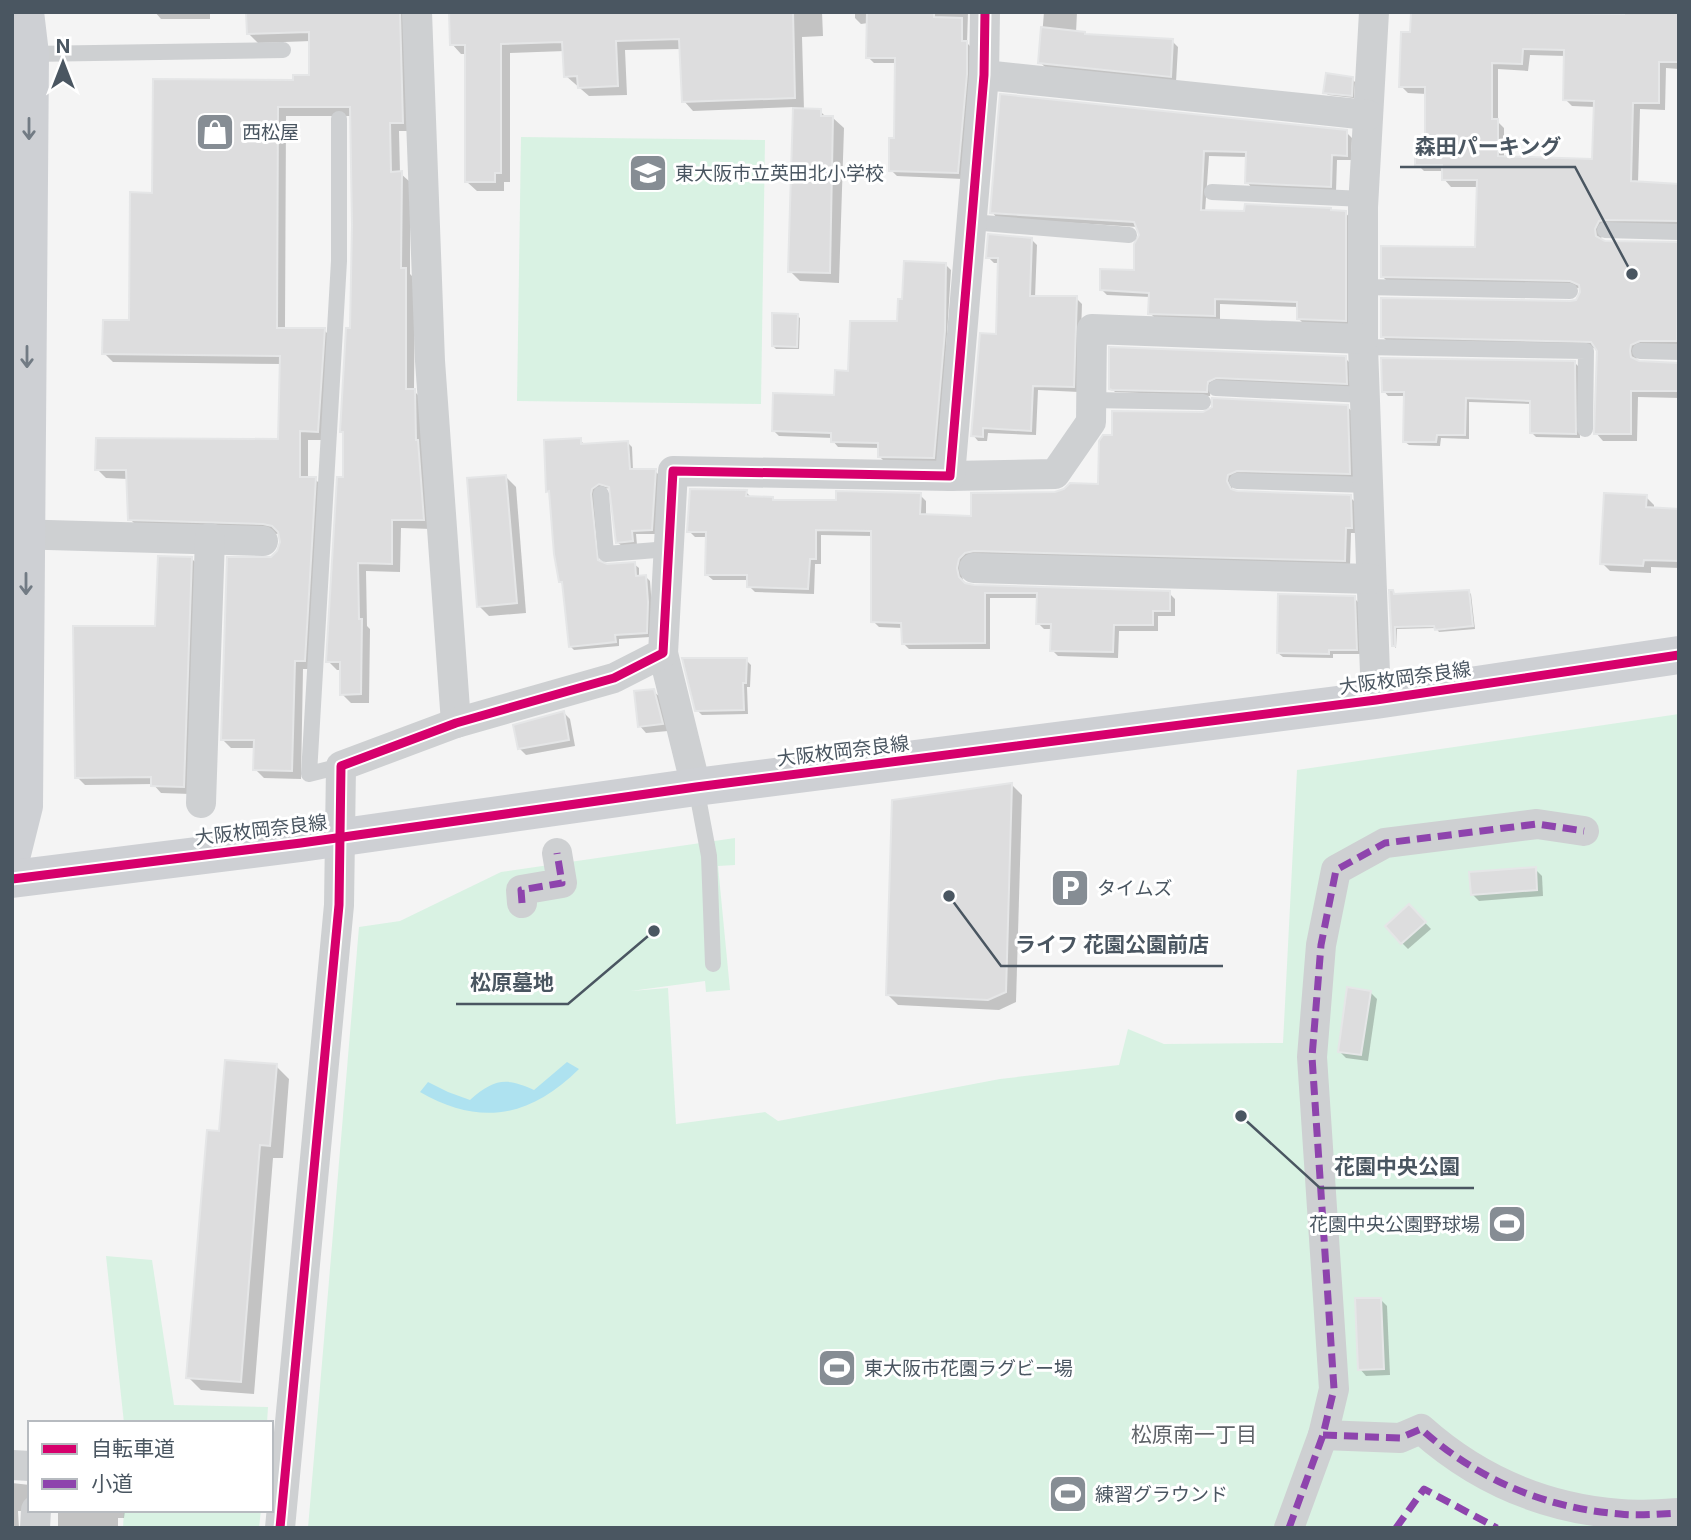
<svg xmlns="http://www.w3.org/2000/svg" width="1691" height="1540" viewBox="0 0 1691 1540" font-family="Inter,'Noto Sans JP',sans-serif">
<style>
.green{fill:#d9f2e3}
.water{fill:#aee2f0}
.shadow{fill:#0003;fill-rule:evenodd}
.building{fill:#ddddde;stroke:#e5e6e7;stroke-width:2;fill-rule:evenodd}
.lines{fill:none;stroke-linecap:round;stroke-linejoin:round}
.lane{stroke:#ced0d2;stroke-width:16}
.street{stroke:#ced0d2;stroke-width:30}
.secondary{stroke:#ced0d4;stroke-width:38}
.quiet{stroke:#8e44ad;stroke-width:7;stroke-dasharray:14 7;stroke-linecap:butt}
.cycleway-casing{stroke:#fff;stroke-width:13}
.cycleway{stroke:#d6006c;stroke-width:9}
.oneway{stroke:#727b84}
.labels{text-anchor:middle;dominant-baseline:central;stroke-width:6;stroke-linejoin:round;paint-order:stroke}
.poi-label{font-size:19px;fill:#4a5661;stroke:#fff;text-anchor:start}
.street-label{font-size:19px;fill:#4a5661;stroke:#fff}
.neighbourhood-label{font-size:21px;fill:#5f6368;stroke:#fff}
.leader{fill:none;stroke:#4a5661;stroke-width:2.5}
.callout-dot{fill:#4a5661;stroke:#fff;stroke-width:2.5}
.callout-label{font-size:21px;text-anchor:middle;font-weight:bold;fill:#4a5661;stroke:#fff;stroke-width:6;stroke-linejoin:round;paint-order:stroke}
</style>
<rect width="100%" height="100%" fill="#f4f4f4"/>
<g class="green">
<polygon points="521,137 765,140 761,404 517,401"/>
<polygon points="1679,714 1679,1528 308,1528 359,927 400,921 501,872 735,838 735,865 718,866 730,990 706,992 705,981 631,991 668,988 676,1124 765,1112 778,1121 1000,1079 1119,1065 1128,1029 1164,1044 1283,1043 1297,770"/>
<polygon points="106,1256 152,1260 174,1405 268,1407 267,1423 124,1423"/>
<polygon points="124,1510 261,1510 259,1528 123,1528"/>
</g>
<path class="water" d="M567,1062l12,7c-49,48 -98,58 -159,23l8,-10 20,10 22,8c24,-21 36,-23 64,-10z"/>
<g class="shadow">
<polygon points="155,12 210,12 210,19 161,19"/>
<polygon points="248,12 411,12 412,131 399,131 400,173 410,182 410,274 415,279 414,391 423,400 432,529 401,528 400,572 366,571 367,626 370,629 369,703 351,703 342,694 342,670 337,670 328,661 345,479 345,435 341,431 352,330 354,225 351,116 286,116 285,329 324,330 333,339 327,440 308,440 308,479 315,479 324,488 313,669 303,669 301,779 264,778 255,769 255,748 231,748 222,739 271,558 279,552 282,542 280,534 139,528 130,519 128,479 106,478 97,469 280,441 282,364 113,362 104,353 131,322 154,195 295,82 311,76 311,41 258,43 249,34"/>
<polygon points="451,12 822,12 823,36 802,37 804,110 820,111 827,118 833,118 844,128 839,283 800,281 790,271 794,107 693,111 684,101 681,49 625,50 627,95 589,96 566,76 565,51 510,53 510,182 504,182 504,191 477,191 467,182 467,54 461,54 452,44"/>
<polygon points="855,12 968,12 967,43 972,48 963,179 897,176 891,170 896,140 897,63 874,63 868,57 868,23 861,24 855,18"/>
<polygon points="1044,12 1077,12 1076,33 1084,33 1087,36 1172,41 1178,47 1176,82 1046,68 1040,62"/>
<path d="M1412,12h121l93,4 53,-4v57l-13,-1 -1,42 -25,-1 -2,74 41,1v45l-76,2 -2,8 1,3 77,2v104l-41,4 -2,8 1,2 42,2v34l-41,-1 -1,44h-34l-7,-8 1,-85 -208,-5 -7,-7 195,-35 4,-13 -192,-5 -7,-7 95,-27 2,-62h-28l-7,-8v-8h-20l-7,-7 10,-18v-52l-19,-1 -7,-7 11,-52zM1530,55l36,1 -1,43 7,7 24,1 -2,53 -90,-2v-30l-6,-6v-53l30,2z"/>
<polygon points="1352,79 1355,82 1354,98 1328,95 1325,92"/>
<polygon points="1002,96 1346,132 1352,138 1351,160 1337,160 1336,192 1252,188 1247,182 1247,157 1209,156 1205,212 1345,212 1350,218 1350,325 1304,324 1298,318 1298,307 1220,304 1220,321 1155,318 1150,313 1150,297 1107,295 1101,289 1135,272 1141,235 1138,227 997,218 992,212"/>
<polygon points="1031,239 1037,245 1035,298 1076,298 1082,304 1079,392 1038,390 1036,435 988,433 987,441 978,441 973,435 998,336 1000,263 994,263 988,257"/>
<polygon points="945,264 951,270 939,463 885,462 879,456 880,448 838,447 833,441 833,438 779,436 773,430 836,397 850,372 899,323 904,301"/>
<polygon points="797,316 800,318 799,349 776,349 773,346"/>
<polygon points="1345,358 1349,362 1350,387 1211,386 1210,396 1115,392 1111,388"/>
<polygon points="1575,363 1579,367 1580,438 1536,437 1532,433 1532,404 1469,402 1469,439 1441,438 1440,446 1409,445 1404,441 1405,396 1388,396 1384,391"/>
<polygon points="1347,406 1353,413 1355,479 1234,481 1232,489 1234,492 1350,497 1356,503 1357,533 1351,533 1350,566 962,575 964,585 1169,593 1175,599 1175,616 1158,616 1158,631 1119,631 1118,658 1058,656 1052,650 1052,629 1044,629 1038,623 1038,598 990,598 990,649 909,649 903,643 903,628 879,627 873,621 873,536 821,535 821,564 815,564 814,594 755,592 749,586 749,580 713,580 706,574 707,537 695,537 689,531 746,492 752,498 772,498 776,502 838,502 920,495 926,501 926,516 973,518 1056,493 1100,486 1113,437 1204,414"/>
<polygon points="580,440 585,445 628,443 632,447 633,470 655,471 659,475 656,534 636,534 637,545 622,546 617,542 611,488 600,489 594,500 599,561 603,565 634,564 639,568 639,577 646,577 650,581 652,607 650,637 619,639 619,646 574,650 570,646 564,585 560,582 551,494 548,491"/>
<polygon points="506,477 516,487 526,613 489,616 479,606"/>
<polygon points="1646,497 1654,505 1654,509 1679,510 1679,568 1651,567 1651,573 1610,571 1602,563"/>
<polygon points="191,558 199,566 191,794 161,793 153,784 85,785 77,777"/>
<polygon points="1393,591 1395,594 1468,591 1471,594 1475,629 1439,632 1436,628 1397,629 1396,648 1393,645"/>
<polygon points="1354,598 1359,603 1361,654 1333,654 1333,658 1283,657 1278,653"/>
<polygon points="746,660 751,665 750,687 747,687 748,714 702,715 697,710"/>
<polygon points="653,691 660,697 668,731 646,733 640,726"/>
<polygon points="563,712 570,719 575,746 526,755 519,748"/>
<polygon points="1012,785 1022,795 1016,1002 999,1010 898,1005 887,994"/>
<polygon points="1535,869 1542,876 1543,896 1479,901 1473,895"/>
<polygon points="1409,906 1431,929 1408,949 1402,943"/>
<polygon points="1370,992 1377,999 1368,1061 1346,1058 1339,1051"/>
<polygon points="276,1066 289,1079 283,1158 273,1158 254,1394 201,1390 188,1377 221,1133"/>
<polygon points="1380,1299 1387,1306 1390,1375 1366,1376 1360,1369"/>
<polygon points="12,1483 30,1485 30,1505 25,1511 18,1511 19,1528 12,1528"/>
<polygon points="58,1510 125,1510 124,1518 118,1518 118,1528 58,1528"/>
</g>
<g class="building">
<polygon points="246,12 400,12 403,123 390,123 391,172 402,171 401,268 406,268 406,389 415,389 416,440 418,440 424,520 392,520 392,564 358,563 359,619 362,619 361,694 340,695 340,662 326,662 337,477 343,477 343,432 340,432 346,328 350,328 352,225 350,107 278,107 277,328 325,328 318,432 300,431 300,477 316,477 305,661 295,661 292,771 253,770 254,740 221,740 227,557 271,557 277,551 280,542 278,532 272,526 263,524 128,520 126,470 95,470 96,438 278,439 280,356 102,354 103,320 129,320 130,192 152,193 153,79 293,80 293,75 309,75 309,32 247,34"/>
<polygon points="449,12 793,12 795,98 682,102 679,39 616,41 618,86 578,88 577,76 564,77 562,42 501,44 501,173 495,173 495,182 465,182 465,45 450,45"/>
<polygon points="867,12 934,12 934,17 962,18 962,41 967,41 967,74 958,173 889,171 889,138 894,138 895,58 866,58"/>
<path d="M1411,12l213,2v-2h55v50h-20v41h-26l-2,78 48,3v37l-74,-1 -6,1 -4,8 1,7 9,5 74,1 -2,99h-37l-9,4 -1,6 1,6 8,4 40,2v28h-48v43h-37l3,-83 -6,-9 -210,-5v-39l189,3 6,-1 4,-8 -1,-7 -9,-4 -189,-4v-31l94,1 2,-67h-35v-15h-27v-21h10v-57h-26l2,-55h9zM1523,49l41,1 -1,50 31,1 -2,58 -94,-3v-37h-6v-56l30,1z"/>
<polygon points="1041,27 1085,32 1085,34 1173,39 1171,77 1038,63"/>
<polygon points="1326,73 1353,77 1352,96 1323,93"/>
<polygon points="1000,94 1347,130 1347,156 1332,155 1331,187 1245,183 1246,152 1204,151 1201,210 1244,211 1245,204 1331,208 1331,210 1346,211 1346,321 1297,319 1297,302 1215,299 1215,316 1148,314 1149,293 1100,290 1100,269 1134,270 1134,244 1139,235 1134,222 990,213"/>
<polygon points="793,108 821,109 821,116 833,116 830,273 788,272"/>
<polygon points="988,234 1032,238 1030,296 1077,296 1074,387 1033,386 1031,431 983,428 983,437 971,436 980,333 996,334 998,258 986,258"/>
<polygon points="904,261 946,263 945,331 934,458 878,457 878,443 831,442 831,433 772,431 773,393 834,395 835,370 848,371 850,321 897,321 898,299 902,299"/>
<polygon points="772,313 798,314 797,347 772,346"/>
<polygon points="1109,347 1346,356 1347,384 1216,378 1208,382 1207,392 1112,390 1109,389"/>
<polygon points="1381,358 1575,361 1576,434 1530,433 1530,401 1466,398 1465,435 1437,435 1436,442 1403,442 1404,392 1382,392"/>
<polygon points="1212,398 1348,405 1350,474 1237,471 1228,475 1227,481 1231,489 1237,491 1351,495 1352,528 1346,528 1345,561 974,551 965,553 959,559 957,568 959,577 965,583 974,585 1170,591 1170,611 1153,611 1153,625 1114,625 1113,652 1050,651 1051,624 1036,624 1037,593 985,593 985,643 902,644 901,623 871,622 871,531 816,530 816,559 810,559 808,589 747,587 747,575 705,575 706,532 687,532 690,489 747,490 746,496 773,497 773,500 836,500 836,491 921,493 920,514 971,516 971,493 1055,492 1064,489 1070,483 1098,484 1099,441 1103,435 1112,435 1112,411 1203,412 1212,407"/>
<polygon points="581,438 581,444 628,441 630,469 656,469 652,530 632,531 633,541 616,543 609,487 599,484 592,489 591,494 598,560 607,564 635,562 636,576 646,575 648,602 647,633 615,635 616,642 569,647 562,582 559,582 554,554 549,491 546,492 544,440"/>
<polygon points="506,475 517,603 477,607 467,478"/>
<polygon points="1604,493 1647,495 1646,507 1679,509 1679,561 1644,560 1643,566 1600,564"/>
<polygon points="158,556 192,557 184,787 151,786 151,777 75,778 73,626 155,626"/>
<polygon points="1389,590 1393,590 1394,594 1469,590 1473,626 1435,630 1434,626 1395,627 1395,646 1392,646"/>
<polygon points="1278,594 1355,596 1357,650 1329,650 1329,654 1277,653"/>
<polygon points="682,658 747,658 746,683 743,683 744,710 695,711"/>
<polygon points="654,689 663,724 638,727 634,691"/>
<polygon points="564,711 569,740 518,749 513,725"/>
<polygon points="1012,783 1006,992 988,1000 886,995 892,800"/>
<polygon points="1536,867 1537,890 1471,895 1469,872"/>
<polygon points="1409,904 1426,922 1401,944 1385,926"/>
<polygon points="1347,987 1371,991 1361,1055 1338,1052"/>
<polygon points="225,1060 277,1064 270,1146 260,1145 241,1382 186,1378 207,1130 219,1131"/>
<polygon points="1355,1298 1381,1298 1384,1369 1358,1370"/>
</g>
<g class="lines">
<g class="lane">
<polyline points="30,54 283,50"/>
<polyline points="339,119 339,261 309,774 341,766"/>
<polyline points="1212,192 1364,199"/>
<polyline points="971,222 1129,235"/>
<polyline points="1605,230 1679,232"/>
<polyline points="1363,287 1570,291"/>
<polyline points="1363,347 1586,351 1585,429"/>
<polyline points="1640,351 1679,352"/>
<polyline points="1216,388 1365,395"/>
<polyline points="1091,400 1203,402"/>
<polyline points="1237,481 1368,485"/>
<polyline points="601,494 606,554 669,549"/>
<polyline points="696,787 709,856 713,964"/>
</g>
<g class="street">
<polyline points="417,12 430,361 456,723"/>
<polyline points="1374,12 1363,207 1363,347 1376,700"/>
<polyline points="984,75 1368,115"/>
<polyline points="950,476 1055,474 1091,422 1092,329 1363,339"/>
<polyline points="12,534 263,541"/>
<polyline points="974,568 1371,579"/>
<polyline points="663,653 696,787"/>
<polyline points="201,803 210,538"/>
<polyline points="522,903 521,890 562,883 557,853"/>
<path d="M1323,1435l77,3 21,-9c56,50 123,79 199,85 19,2 39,0 59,-1"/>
<polyline points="12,1465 30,1466"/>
<polyline points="35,1528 36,1510"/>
<polyline points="280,1528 339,905 341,766 456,723 614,678 663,653 673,471 950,476 984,75 985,12"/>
<polyline points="1289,1528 1323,1435 1334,1389 1312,1057 1321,945 1336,870 1385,843 1537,824 1584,831"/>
</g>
<g class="secondary">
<polyline points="12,854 24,806 30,54 25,12"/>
<polyline points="12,879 301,843 696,787 1376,700 1679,655"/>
</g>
<g class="quiet">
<polyline points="522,903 521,890 562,883 557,853"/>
<path d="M1323,1435l77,3 21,-9c56,50 123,79 199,85 19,2 39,0 59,-1"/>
<polyline points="1289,1528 1323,1435 1334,1389 1312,1057 1321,945 1336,870 1385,843 1537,824 1584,831"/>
<polyline points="1396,1528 1424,1489 1497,1528"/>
</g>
<g class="cycleway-casing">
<g id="cycleway">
<polyline points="12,879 301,843 696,787 1376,700 1679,655"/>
<polyline points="280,1528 339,905 341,766 456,723 614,678 663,653 673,471 950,476 984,75 985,12"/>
</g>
</g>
<use href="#cycleway" class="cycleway"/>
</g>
<defs><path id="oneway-shaft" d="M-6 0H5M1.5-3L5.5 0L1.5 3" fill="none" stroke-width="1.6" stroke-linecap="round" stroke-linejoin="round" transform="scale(1.75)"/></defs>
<g class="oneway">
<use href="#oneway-shaft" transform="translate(29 129) rotate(90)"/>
<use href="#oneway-shaft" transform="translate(27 357) rotate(90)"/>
<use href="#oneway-shaft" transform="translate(26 584) rotate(90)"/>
</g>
<defs>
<g id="shop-square" transform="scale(2.0125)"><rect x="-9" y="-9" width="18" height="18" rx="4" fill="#868d94" stroke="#fff"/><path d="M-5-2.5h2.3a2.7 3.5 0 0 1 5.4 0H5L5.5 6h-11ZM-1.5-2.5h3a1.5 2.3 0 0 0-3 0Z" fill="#fff"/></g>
<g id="school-square" transform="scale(2.0125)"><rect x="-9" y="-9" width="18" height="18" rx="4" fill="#868d94" stroke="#fff"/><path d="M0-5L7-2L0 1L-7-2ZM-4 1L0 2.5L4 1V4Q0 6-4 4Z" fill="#fff"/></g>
<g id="parking-square" transform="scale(2.0125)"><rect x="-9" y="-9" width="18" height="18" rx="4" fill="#868d94" stroke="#fff"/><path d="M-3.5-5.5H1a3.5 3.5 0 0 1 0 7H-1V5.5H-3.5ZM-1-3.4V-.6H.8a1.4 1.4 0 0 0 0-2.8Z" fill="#fff"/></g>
<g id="stadium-square" transform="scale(2.0125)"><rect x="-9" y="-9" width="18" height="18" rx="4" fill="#868d94" stroke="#fff"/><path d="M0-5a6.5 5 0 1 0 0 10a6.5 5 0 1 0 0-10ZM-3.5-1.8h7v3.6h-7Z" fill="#fff"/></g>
</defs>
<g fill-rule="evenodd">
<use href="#shop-square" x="215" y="132"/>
<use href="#school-square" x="648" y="173"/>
<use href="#parking-square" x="1070" y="888"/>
<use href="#stadium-square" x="1507" y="1224"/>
<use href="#stadium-square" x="837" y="1368"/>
<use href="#stadium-square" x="1068" y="1494"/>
</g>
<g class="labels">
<g class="poi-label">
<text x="242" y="132">西松屋</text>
<text x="675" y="173">東大阪市立英田北小学校</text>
<text x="1097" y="888">タイムズ</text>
<text x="1480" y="1224" text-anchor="end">花園中央公園野球場</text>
<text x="864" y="1368">東大阪市花園ラグビー場</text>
<text x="1095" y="1494">練習グラウンド</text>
</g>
<g class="street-label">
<text transform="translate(1405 678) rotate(-8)">大阪枚岡奈良線</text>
<text transform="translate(843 751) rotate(-7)">大阪枚岡奈良線</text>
<text transform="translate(261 830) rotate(-7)">大阪枚岡奈良線</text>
</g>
<g class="neighbourhood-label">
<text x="1194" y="1434">松原南一丁目</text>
</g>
</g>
<path class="leader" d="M1632 274L1575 167H1400M949 896L1001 966H1223M654 931L568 1004H456M1241 1116L1320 1188H1474"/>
<g class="callout-dot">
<circle cx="1632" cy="274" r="7"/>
<circle cx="949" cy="896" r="7"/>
<circle cx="654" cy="931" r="7"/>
<circle cx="1241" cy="1116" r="7"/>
</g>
<g class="callout-label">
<text x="1488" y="154">森田パーキング</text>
<text x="1112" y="952">ライフ 花園公園前店</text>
<text x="512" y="990">松原墓地</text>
<text x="1397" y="1174">花園中央公園</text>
</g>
<rect width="1691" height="1540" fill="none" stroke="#4a5661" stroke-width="28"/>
<rect x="28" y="1421" width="245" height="91" fill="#ffffff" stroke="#b7bbc0" stroke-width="2"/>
<rect x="42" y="1444" width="35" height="10" fill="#d6006c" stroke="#b7bbc0" stroke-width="2"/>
<text x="91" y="1456" font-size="21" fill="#4a5661">自転車道</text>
<rect x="42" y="1479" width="35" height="10" fill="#8e44ad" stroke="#b7bbc0" stroke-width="2"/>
<text x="91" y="1491" font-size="21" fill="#4a5661">小道</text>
<g transform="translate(63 63)" stroke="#ffffff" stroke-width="5" paint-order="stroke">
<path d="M0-5L12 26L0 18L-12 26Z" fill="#4a5661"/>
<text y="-10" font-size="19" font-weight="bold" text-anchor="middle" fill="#4a5661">N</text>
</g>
</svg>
